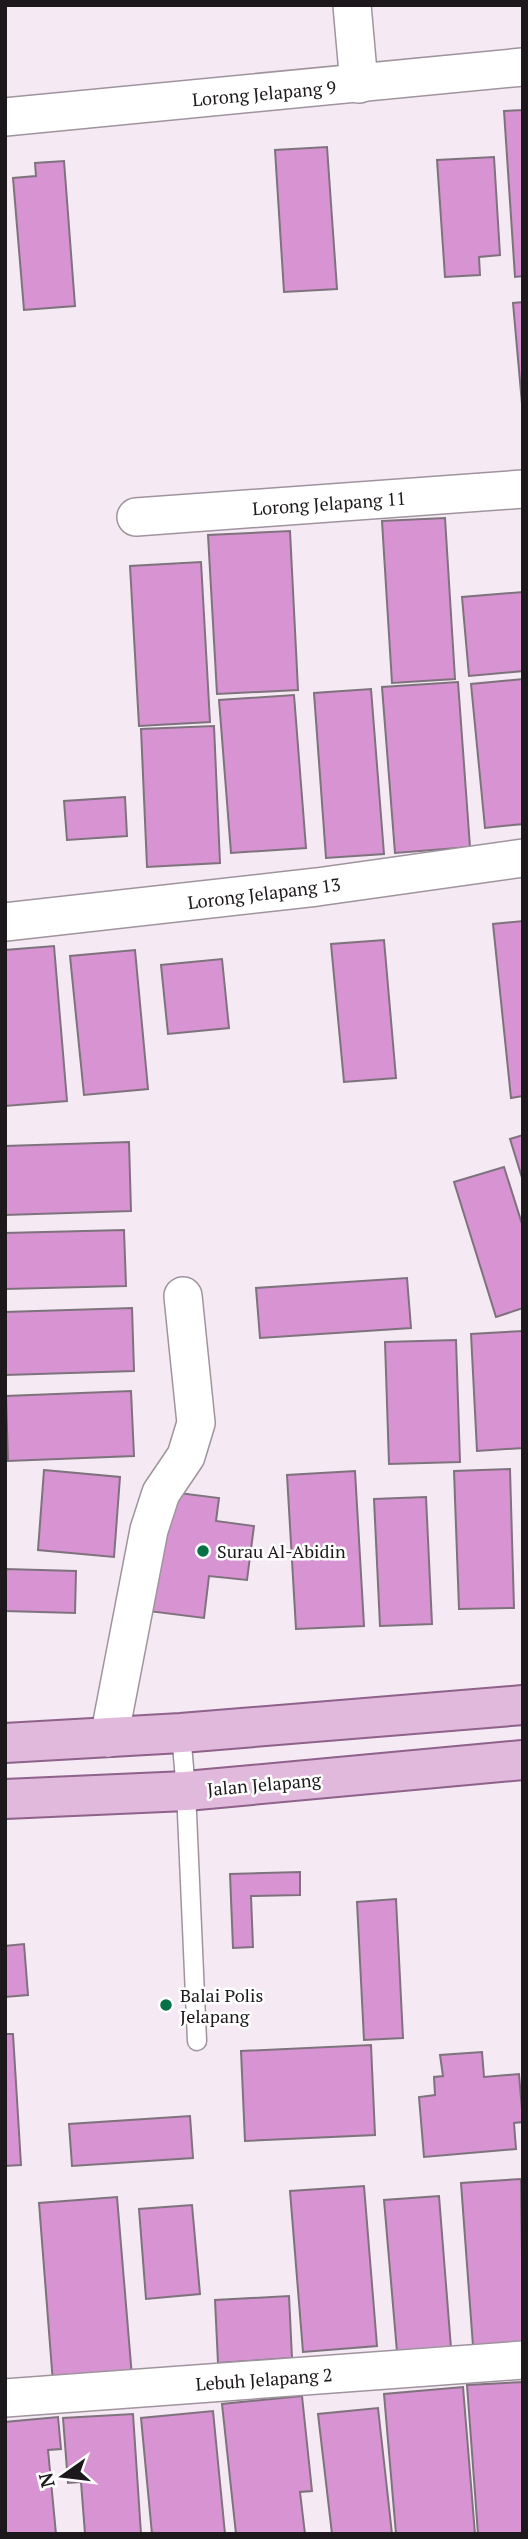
<svg xmlns="http://www.w3.org/2000/svg" width="528" height="2539" viewBox="0 0 528 2539" font-family="'PT Serif',serif">
<style>
.building{fill:#d893d2;stroke:#7e737d;stroke-width:2}
.lines{fill:none;stroke-linecap:round;stroke-linejoin:round}
.lane-casing{stroke:#9f949e;stroke-width:21}
.street-casing{stroke:#9f949e;stroke-width:40}
.primary-casing{stroke:#8e628a;stroke-width:42}
.lane{stroke:#fff;stroke-width:18}
.street{stroke:#fff;stroke-width:37}
.primary{stroke:#e0b9dc;stroke-width:38}
.poi-dot{fill:#067047;stroke:#fff;stroke-width:2.5}
.labels{text-anchor:middle;dominant-baseline:central;stroke-width:5;stroke-linejoin:round;paint-order:stroke}
.street-label{font-size:18px;fill:#1c181b;stroke:#fff}
.poi-label{font-size:18px;fill:#1c181b;stroke:#fff;text-anchor:start}
</style>
<rect width="100%" height="100%" fill="#f5e9f4"/>
<g class="building">
<polygon points="523,110 523,276 515,277 504,111"/>
<polygon points="327,147 337,289 284,292 275,150"/>
<polygon points="494,157 500,255 479,257 480,275 445,277 437,160"/>
<polygon points="64,161 75,306 24,310 13,178 36,176 35,163"/>
<polygon points="523,302 523,415 513,303"/>
<polygon points="445,518 455,679 392,683 382,521"/>
<polygon points="290,531 298,690 217,694 208,535"/>
<polygon points="201,562 210,722 139,726 130,566"/>
<polygon points="523,592 523,671 469,676 462,597"/>
<polygon points="523,679 523,824 485,828 471,684"/>
<polygon points="458,682 470,847 395,853 382,687"/>
<polygon points="371,689 384,854 326,858 314,693"/>
<polygon points="294,695 306,848 231,853 219,700"/>
<polygon points="214,726 220,863 147,867 141,729"/>
<polygon points="125,797 127,836 67,840 64,801"/>
<polygon points="523,921 523,1096 511,1098 493,924"/>
<polygon points="384,940 396,1078 344,1082 331,944"/>
<polygon points="54,946 67,1101 5,1106 5,950"/>
<polygon points="135,950 148,1089 84,1095 70,956"/>
<polygon points="222,959 229,1028 168,1034 161,965"/>
<polygon points="523,1135 523,1181 510,1139"/>
<polygon points="129,1142 131,1211 5,1215 5,1146"/>
<polygon points="504,1167 523,1227 523,1308 496,1317 454,1182"/>
<polygon points="124,1230 126,1286 5,1289 5,1233"/>
<polygon points="407,1278 411,1328 260,1338 256,1288"/>
<polygon points="132,1308 134,1371 6,1375 5,1312"/>
<polygon points="523,1331 523,1448 477,1451 471,1334"/>
<polygon points="456,1340 460,1462 389,1464 385,1342"/>
<polygon points="131,1391 134,1456 8,1461 6,1396"/>
<polygon points="510,1469 514,1608 459,1609 454,1471"/>
<polygon points="44,1470 120,1477 114,1557 38,1550"/>
<polygon points="355,1471 364,1626 296,1629 287,1475"/>
<polygon points="163,1491 219,1498 216,1521 254,1526 247,1580 209,1576 204,1618 148,1611"/>
<polygon points="426,1497 432,1624 380,1626 374,1499"/>
<polygon points="5,1569 76,1571 75,1613 5,1611"/>
<polygon points="300,1872 300,1895 251,1896 253,1947 233,1948 230,1874"/>
<polygon points="396,1899 403,2038 364,2040 357,1902"/>
<polygon points="24,1944 28,1995 5,1997 5,1946"/>
<polygon points="5,2034 13,2034 21,2165 5,2166"/>
<polygon points="371,2045 375,2135 245,2141 241,2051"/>
<polygon points="482,2052 484,2077 519,2074 523,2122 514,2123 516,2149 424,2157 419,2097 435,2095 434,2077 443,2076 440,2055"/>
<polygon points="190,2116 193,2158 72,2166 69,2124"/>
<polygon points="521,2179 523,2343 473,2346 461,2183"/>
<polygon points="364,2186 377,2346 303,2352 290,2191"/>
<polygon points="439,2196 451,2348 397,2352 384,2200"/>
<polygon points="117,2197 132,2377 53,2383 39,2203"/>
<polygon points="192,2205 200,2294 146,2299 139,2209"/>
<polygon points="289,2296 292,2358 218,2363 215,2300"/>
<polygon points="523,2382 523,2534 478,2534 467,2385"/>
<polygon points="463,2387 475,2534 396,2534 384,2394"/>
<polygon points="302,2396 312,2491 300,2492 305,2534 236,2534 222,2404"/>
<polygon points="378,2408 392,2534 332,2534 318,2414"/>
<polygon points="213,2411 225,2534 152,2534 141,2418"/>
<polygon points="133,2414 141,2534 85,2534 81,2482 68,2483 63,2418"/>
<polygon points="58,2417 61,2449 48,2450 56,2534 5,2534 5,2422"/>
</g>
<g class="lines">
<g class="lane-casing">
<polyline id="lane" points="181,1733 186,1791 197,2041"/>
</g>
<g class="street-casing">
<g id="street">
<polyline points="352,5 359,84"/>
<polyline points="5,117 523,67"/>
<polyline points="136,517 523,489"/>
<polyline points="5,922 317,887 523,858"/>
<polyline points="109,1738 149,1530 161,1493 186,1456 196,1423 183,1296"/>
<polyline points="5,2398 523,2360"/>
</g>
</g>
<g class="primary-casing">
<g id="primary">
<polyline points="5,1743 181,1733 523,1705"/>
<polyline points="5,1799 186,1791 523,1760"/>
</g>
</g>
<use href="#lane" class="lane"/>
<use href="#street" class="street"/>
<use href="#primary" class="primary"/>
</g>
<g class="poi-dot">
<circle cx="203" cy="1551" r="7"/>
<circle cx="166" cy="2005" r="7"/>
</g>
<g class="labels">
<g class="street-label">
<text transform="translate(264 93) rotate(-5)">Lorong Jelapang 9</text>
<text transform="translate(329 503) rotate(-4)">Lorong Jelapang 11</text>
<text transform="translate(264 893) rotate(-7)">Lorong Jelapang 13</text>
<text transform="translate(264 1784) rotate(-5)">Jalan Jelapang</text>
<text transform="translate(264 2379) rotate(-4)">Lebuh Jelapang 2</text>
</g>
<g class="poi-label">
<text x="217" y="1551">Surau Al-Abidin</text>
<text x="180" y="1995">Balai Polis<tspan x="180" dy="21">Jelapang</tspan></text>
</g>
</g>
<rect width="528" height="2539" fill="none" stroke="#1c181b" stroke-width="14"/>
<g transform="translate(63 2476) rotate(256)" stroke="#ffffff" stroke-width="5" paint-order="stroke">
<path d="M0-5L12 26L0 18L-12 26Z" fill="#1c181b"/>
<text y="-10" font-size="19" font-weight="bold" text-anchor="middle" fill="#1c181b">N</text>
</g>
</svg>
